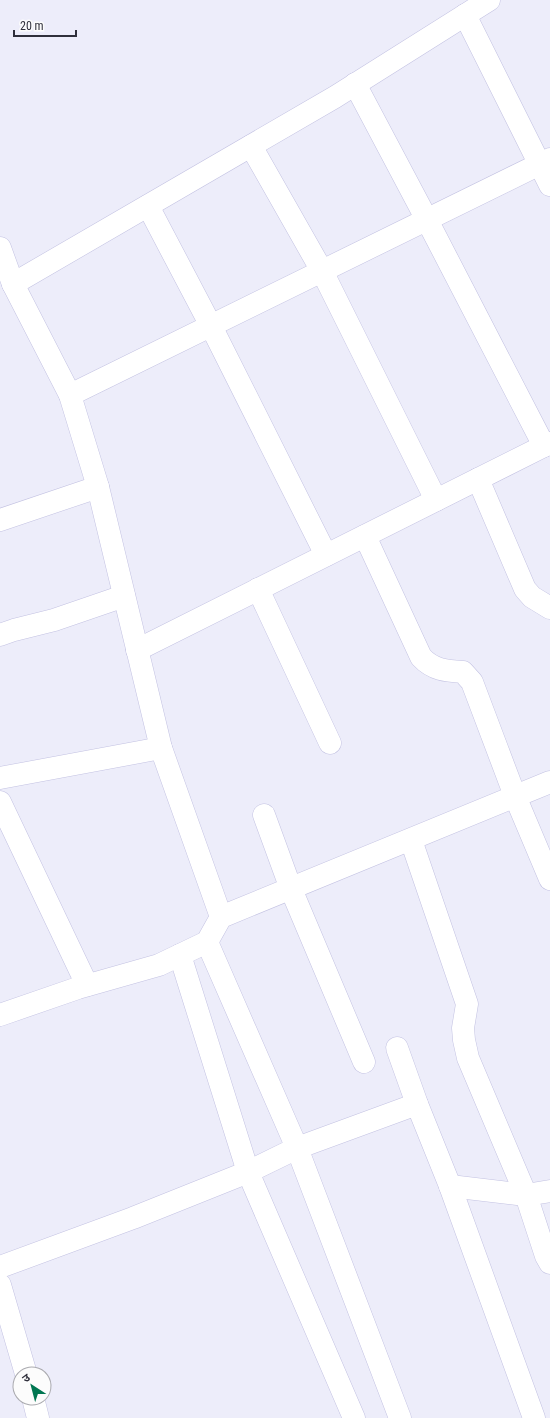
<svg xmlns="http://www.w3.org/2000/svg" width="550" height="1418" viewBox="0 0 550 1418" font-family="'Roboto Condensed','Noto Sans Devanagari',sans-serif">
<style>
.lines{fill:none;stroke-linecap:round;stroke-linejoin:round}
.minor-casing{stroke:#c3c2e2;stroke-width:23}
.minor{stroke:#fff;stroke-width:22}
</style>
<rect width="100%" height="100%" fill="#ededfa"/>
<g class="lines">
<g class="minor-casing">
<g id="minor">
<polyline points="465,15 550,185"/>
<polyline points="355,84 427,220 544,446"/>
<polyline points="251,146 322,271 436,500"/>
<polyline points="148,206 211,326 326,555"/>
<polyline points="0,248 13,284 70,395 98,487 161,748 221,917"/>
<polyline points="13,284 335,97 489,0"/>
<polyline points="70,395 550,159"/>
<polyline points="478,479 525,589 532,597 550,608"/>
<polyline points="0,520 98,487"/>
<path d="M365,536l56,121c12,13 25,14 42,15l9,10 43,114 35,83"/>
<polyline points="258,589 330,743"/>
<polyline points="0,635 14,630 54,620 124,596"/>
<polyline points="137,650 550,443"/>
<polyline points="0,778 161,748"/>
<polyline points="0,802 87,985"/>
<polyline points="264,815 291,889 364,1062"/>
<polyline points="411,840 467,1004 463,1028 464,1040 468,1058 526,1195 546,1256 550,1263"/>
<polyline points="207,942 297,1148 400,1418"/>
<polyline points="180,955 248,1172 354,1418"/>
<polyline points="0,1015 78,988 159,965 207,942 221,917 550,782"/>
<polyline points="397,1048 417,1104"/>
<polyline points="450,1186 526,1195 550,1191"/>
<polyline points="0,1267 133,1218 248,1172 297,1148 417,1104 450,1186 534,1418"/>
<polyline points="0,1285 26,1374"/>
<polyline points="33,1398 38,1418"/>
</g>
</g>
<use href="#minor" class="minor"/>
</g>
<g transform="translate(32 1386) rotate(324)"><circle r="19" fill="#fcfcfc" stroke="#aaaaaf"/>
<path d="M0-3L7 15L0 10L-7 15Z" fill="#007651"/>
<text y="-6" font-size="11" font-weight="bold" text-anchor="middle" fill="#2f2f3b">उ</text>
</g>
<path d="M14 30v6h62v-6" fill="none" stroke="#2f2f3b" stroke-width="2"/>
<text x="20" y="30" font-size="12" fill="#2f2f3b" stroke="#fcfcfc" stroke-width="3" paint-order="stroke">20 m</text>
</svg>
